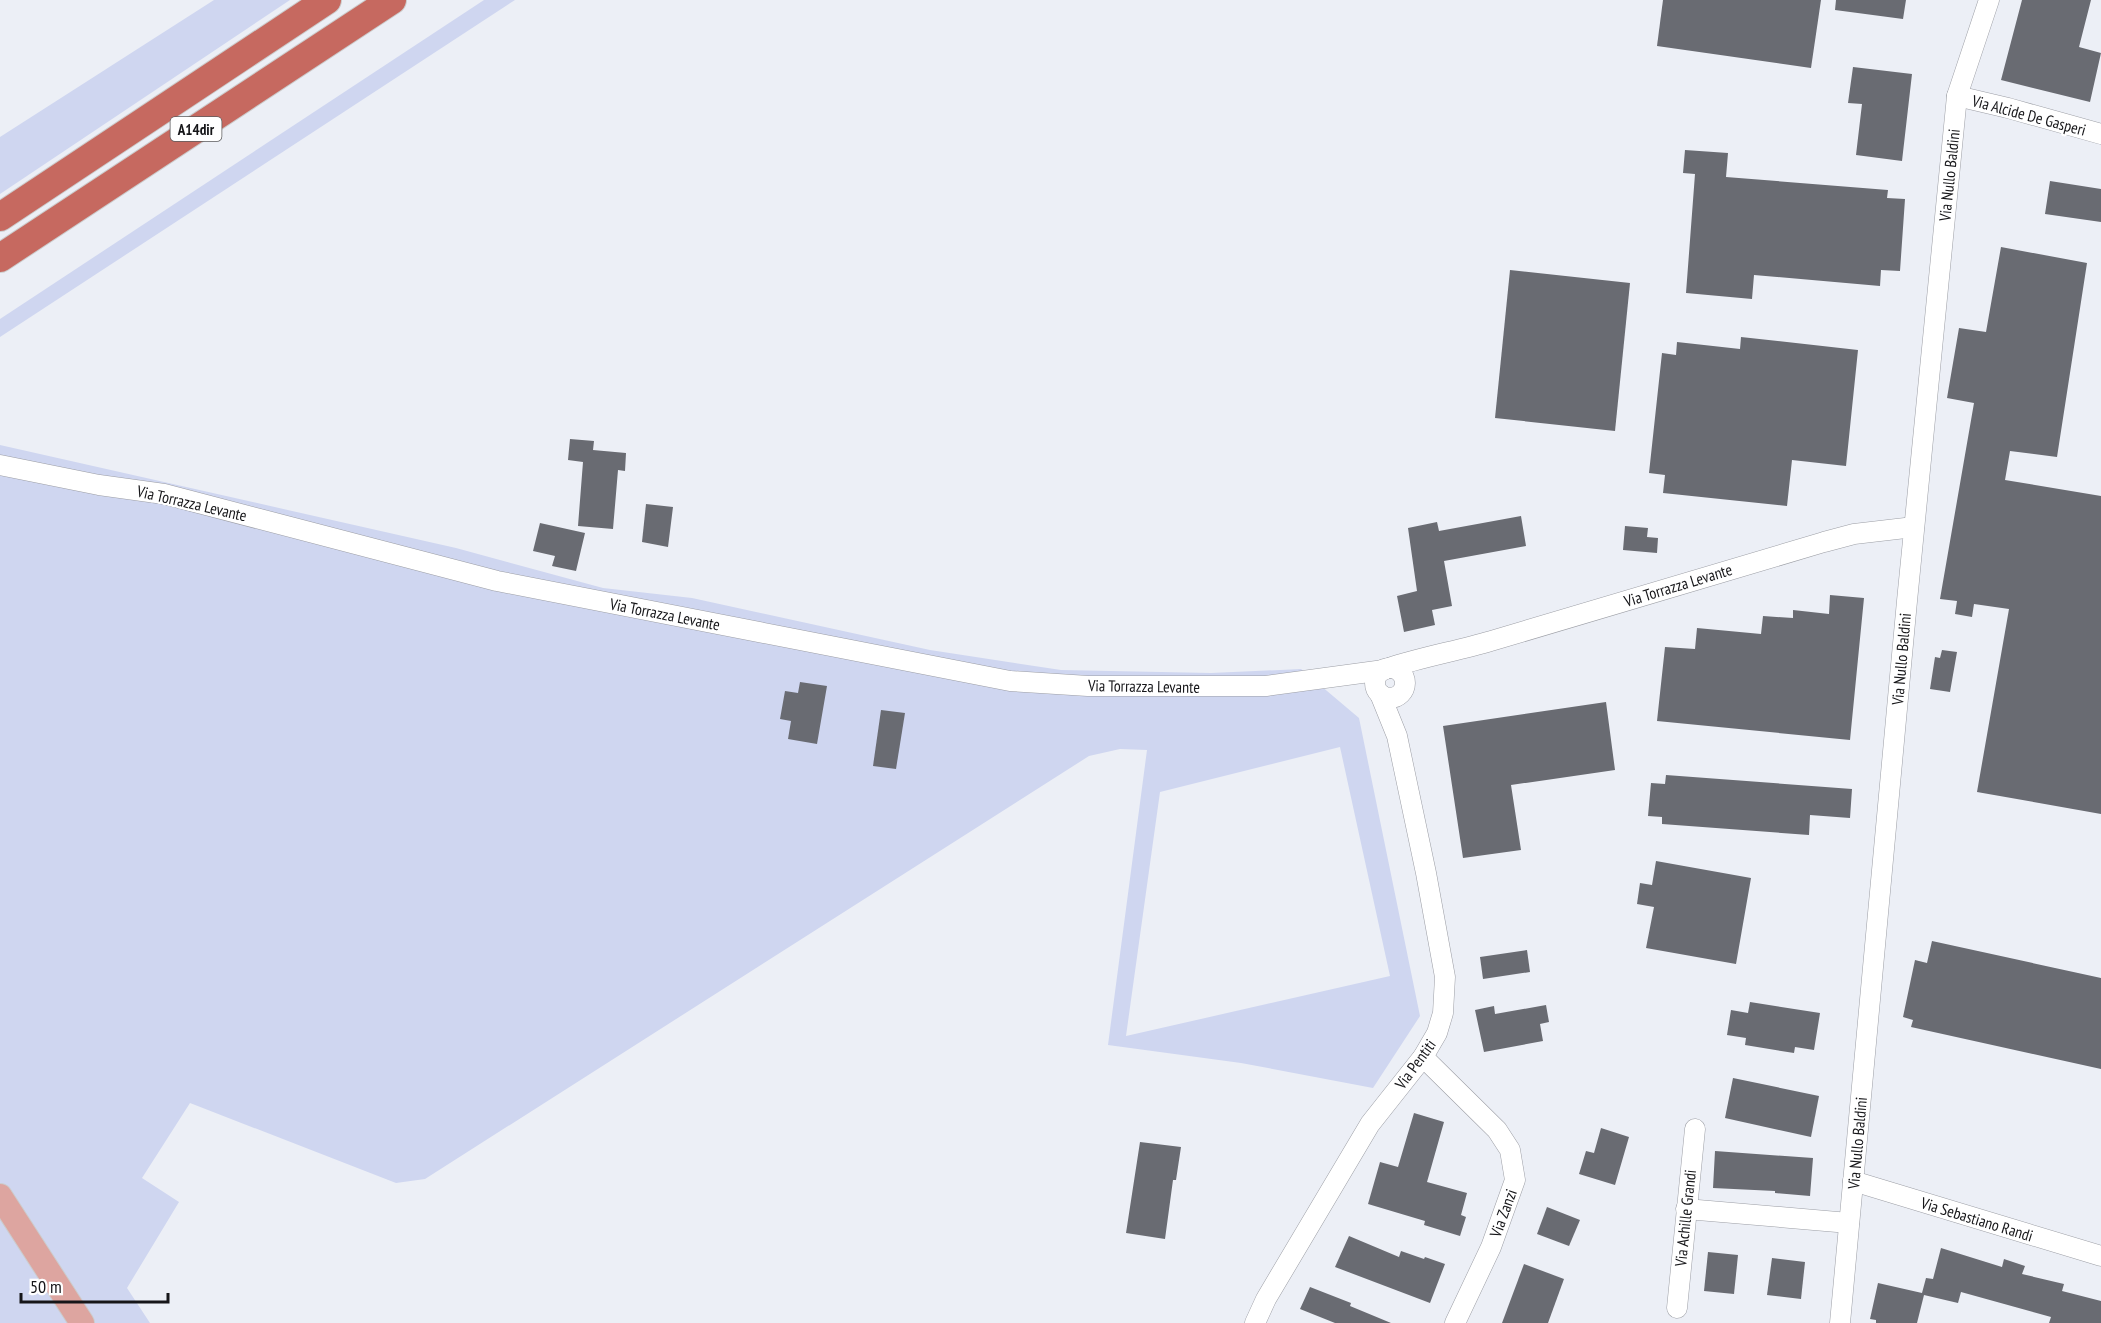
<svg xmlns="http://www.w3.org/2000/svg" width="2101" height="1323" viewBox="0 0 2101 1323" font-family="'PT Sans Narrow',sans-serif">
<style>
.green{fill:#cfd6f0;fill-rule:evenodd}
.building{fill:#696b72}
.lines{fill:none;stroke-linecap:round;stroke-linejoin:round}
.minor-casing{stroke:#9c9ea5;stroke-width:21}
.major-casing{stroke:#ccc;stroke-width:26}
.highway-casing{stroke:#ccc;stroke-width:30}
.minor{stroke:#fff;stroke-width:20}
.major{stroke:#dda5a0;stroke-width:24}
.highway{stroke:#c66960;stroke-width:28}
.labels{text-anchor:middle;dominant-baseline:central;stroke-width:4.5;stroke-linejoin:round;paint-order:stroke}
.shield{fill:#fff;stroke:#5c5c5e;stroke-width:1.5}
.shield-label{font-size:15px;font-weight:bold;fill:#161619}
.street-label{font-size:16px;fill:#161619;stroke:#fff}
</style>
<rect width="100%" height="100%" fill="#eceff6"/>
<g class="green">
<polygon points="214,0 290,0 0,194 0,137"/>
<polygon points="484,0 515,0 0,337 0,319"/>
<path d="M0,445l456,103 147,40 89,10 238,52 131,20 150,3 90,-4 58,49 61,298 -47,72 -132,-25 -133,-18 39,-295 -27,-1 -31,7 -664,423 -29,4 -206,-80 -48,75 37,24 -52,86 23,35h-150zM1340,747l50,229 -264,60 34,-244z"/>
</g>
<g class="building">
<polygon points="1663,0 1821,0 1811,68 1657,46"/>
<polygon points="1836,0 1906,0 1903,19 1835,10"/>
<polygon points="2022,0 2091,0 2079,47 2101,53 2090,102 2001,80"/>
<polygon points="1853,67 1912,74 1902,161 1856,155 1862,104 1848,103"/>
<polygon points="1685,150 1728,153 1726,177 1888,190 1887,198 1905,199 1900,271 1881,270 1880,286 1754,275 1752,299 1686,293 1695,174 1683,173"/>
<polygon points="2050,181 2101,189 2101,222 2045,214"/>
<polygon points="2001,247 2087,263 2057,457 2010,451 2005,480 2101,496 2101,814 1977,792 2009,609 1974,604 1972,617 1955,614 1957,601 1940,599 1974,403 1947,398 1959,328 1986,332"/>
<polygon points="1510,270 1630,283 1615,431 1495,418"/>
<polygon points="1741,337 1858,350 1846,466 1792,460 1787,506 1663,493 1665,475 1649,473 1662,353 1676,355 1677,342 1740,349"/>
<polygon points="570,439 594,441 593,450 626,453 625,471 618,470 613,529 578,526 583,462 568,460"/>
<polygon points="646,504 673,507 668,547 642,542"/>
<polygon points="1521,516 1526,546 1444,561 1452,606 1432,610 1435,625 1404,632 1397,596 1417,591 1408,528 1437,522 1439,531"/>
<polygon points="540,523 585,533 576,571 552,566 555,556 533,551"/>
<polygon points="1625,526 1648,528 1647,537 1658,538 1657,553 1623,550"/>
<polygon points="1830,595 1864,598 1850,740 1657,721 1665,647 1695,649 1697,628 1761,634 1763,616 1793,618 1793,610 1829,614"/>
<polygon points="1942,650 1957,652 1950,692 1930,689 1935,657 1940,658"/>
<polygon points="800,682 827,686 817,744 788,739 791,721 780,719 785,691 798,693"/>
<polygon points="1606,702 1615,770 1511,785 1521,850 1463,858 1443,726"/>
<polygon points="881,710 905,713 896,769 873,766"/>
<polygon points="1666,775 1852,789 1850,818 1810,815 1809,835 1662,824 1662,817 1648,816 1651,783 1665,784"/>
<polygon points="1656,861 1751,878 1736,964 1646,948 1654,907 1637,904 1640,883 1652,885"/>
<polygon points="1932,941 2101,978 2101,1069 1911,1027 1913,1020 1903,1017 1915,960 1927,963"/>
<polygon points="1527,950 1530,972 1483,979 1480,957"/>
<polygon points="1750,1002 1820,1013 1814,1050 1795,1047 1794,1053 1745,1045 1746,1038 1727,1035 1731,1010 1748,1013"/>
<polygon points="1546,1005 1549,1022 1540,1024 1543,1041 1484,1052 1475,1010 1494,1006 1495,1014"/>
<polygon points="1733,1078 1819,1096 1811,1137 1725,1118"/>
<polygon points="1414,1113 1444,1122 1427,1182 1467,1193 1461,1215 1466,1217 1460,1236 1424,1225 1425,1221 1368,1204 1380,1162 1398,1167"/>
<polygon points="1601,1128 1629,1137 1615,1185 1579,1174 1586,1151 1594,1153"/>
<polygon points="1140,1142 1181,1147 1176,1180 1173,1180 1165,1239 1126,1233"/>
<polygon points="1715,1151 1813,1158 1810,1196 1775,1193 1775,1191 1713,1188"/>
<polygon points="1547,1207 1580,1220 1569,1246 1537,1234"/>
<polygon points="1349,1236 1399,1257 1401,1251 1424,1259 1425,1257 1445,1264 1430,1303 1335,1267"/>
<polygon points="1941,1248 2002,1267 2004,1259 2025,1266 2022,1274 2064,1284 2062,1291 2101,1301 2101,1323 2049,1323 2051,1317 1961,1292 1958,1303 1924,1295 1917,1323 1876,1323 1876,1320 1870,1319 1878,1283 1922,1293 1926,1278 1933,1279"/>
<polygon points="1708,1252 1738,1255 1734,1294 1704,1291"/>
<polygon points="1772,1258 1805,1262 1801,1299 1767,1295"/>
<polygon points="1524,1264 1564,1279 1548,1323 1502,1323"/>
<polygon points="1310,1287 1351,1303 1350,1306 1391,1323 1335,1323 1300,1309"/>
</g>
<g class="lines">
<g class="minor-casing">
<g id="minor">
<polyline points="1957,96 2008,108 2101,134"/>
<polyline points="0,465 99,485 164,494 497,581 1010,681 1088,686 1266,686 1384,670"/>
<path d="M1389,668c33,-11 68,-17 102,-27l333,-99 30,-8 60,-7"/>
<circle cx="1390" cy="683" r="15"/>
<polyline points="1423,1057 1497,1130 1510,1150 1515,1180 1491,1247 1455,1323"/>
<polyline points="1853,1181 2101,1256"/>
<polyline points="1686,1209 1849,1223"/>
<polyline points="1677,1308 1695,1129"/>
<polyline points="1255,1323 1266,1299 1370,1124 1423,1057 1437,1033 1443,1013 1445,977 1426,873 1397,736 1380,694"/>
<polyline points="1840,1323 1907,601 1957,96 1989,0"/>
</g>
</g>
<g class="major-casing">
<polyline id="major" points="0,1196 82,1323"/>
</g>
<g class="highway-casing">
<g id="highway">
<polyline points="0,217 327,0"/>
<polyline points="0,258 392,0"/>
</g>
</g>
<use href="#minor" class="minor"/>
<use href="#major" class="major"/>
<use href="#highway" class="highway"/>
</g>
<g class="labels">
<rect class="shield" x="170.5" y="117" width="51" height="24" rx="4.5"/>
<g class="shield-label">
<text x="196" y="129">A14dir</text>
</g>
<g class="street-label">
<text transform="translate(2029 115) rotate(15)">Via Alcide De Gasperi</text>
<text transform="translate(1949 175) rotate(-84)">Via Nullo Baldini</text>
<text transform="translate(192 503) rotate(13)">Via Torrazza Levante</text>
<text transform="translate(1678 585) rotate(-17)">Via Torrazza Levante</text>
<text transform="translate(665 614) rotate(11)">Via Torrazza Levante</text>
<text transform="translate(1901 659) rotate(-85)">Via Nullo Baldini</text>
<text transform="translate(1144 686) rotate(1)">Via Torrazza Levante</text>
<text transform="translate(1415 1064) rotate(-54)">Via Pentiti</text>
<text transform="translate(1857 1143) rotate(-85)">Via Nullo Baldini</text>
<text transform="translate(1503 1213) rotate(-70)">Via Zanzi</text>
<text transform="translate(1685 1218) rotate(-84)">Via Achille Grandi</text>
<text transform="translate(1977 1219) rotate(17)">Via Sebastiano Randi</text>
</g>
</g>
<path d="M21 1293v9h147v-9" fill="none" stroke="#161619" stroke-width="3"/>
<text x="30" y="1293" font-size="18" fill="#161619" stroke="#ffffff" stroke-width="4.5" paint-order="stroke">50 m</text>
</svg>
